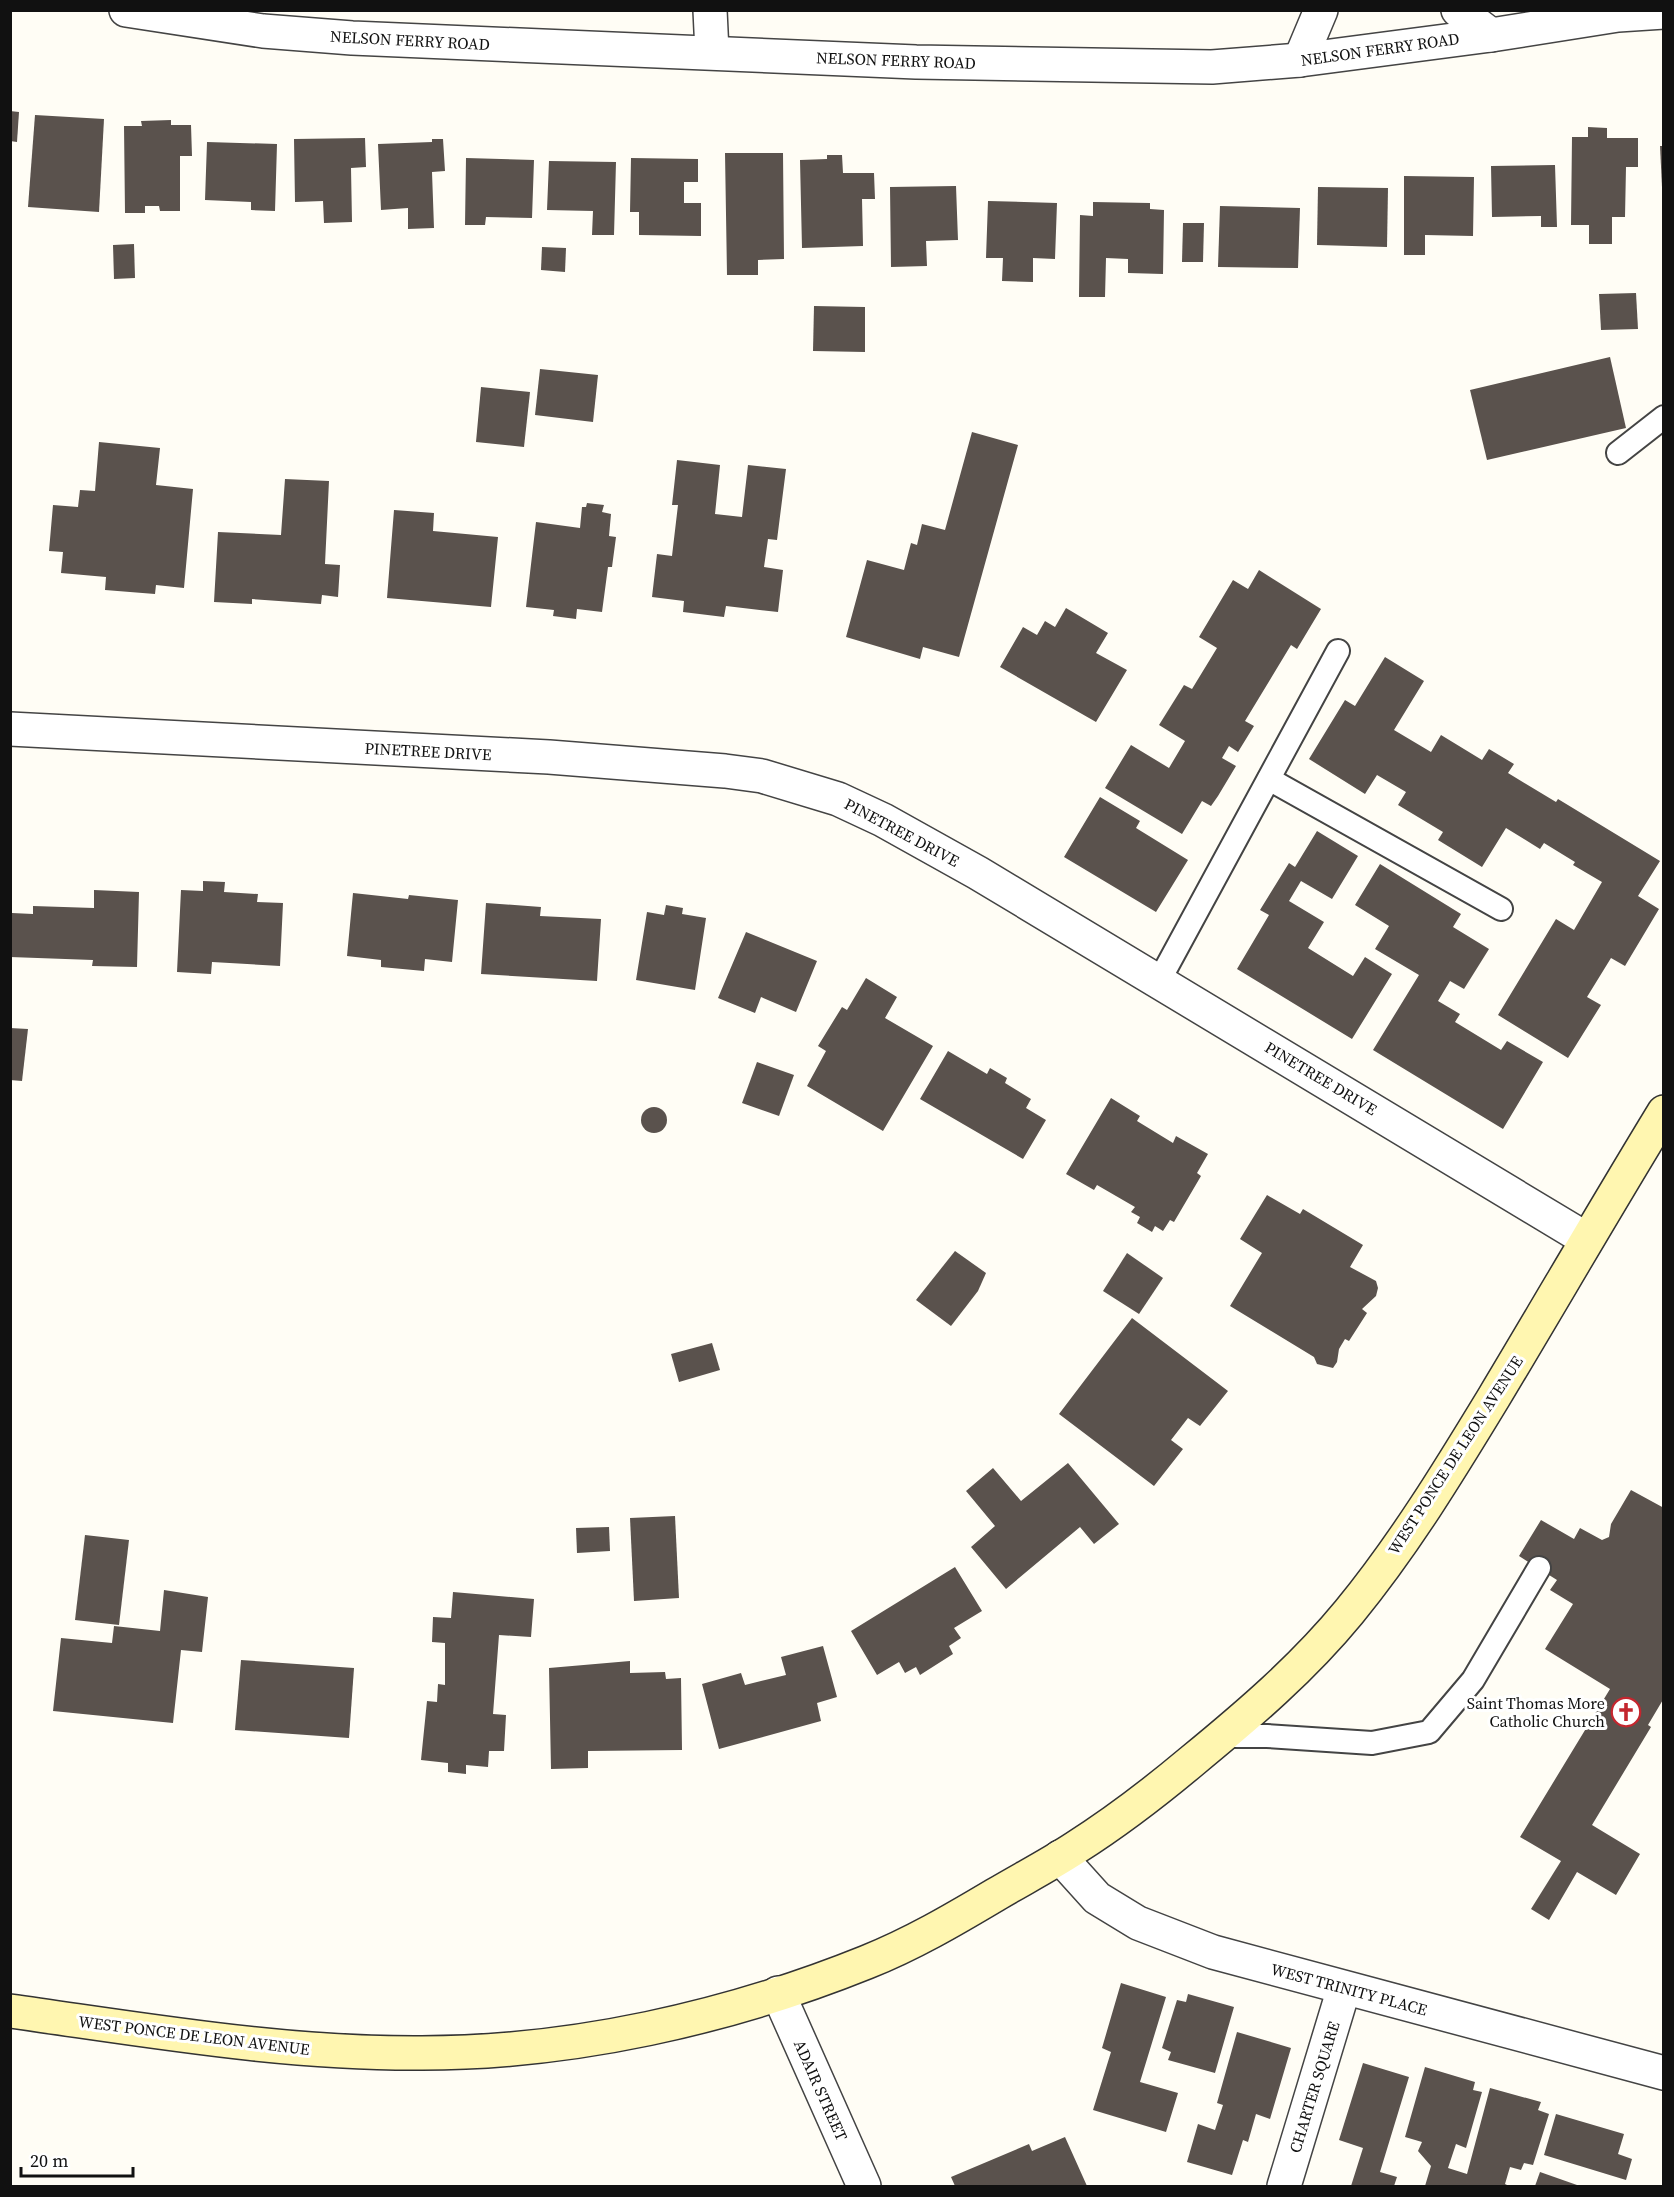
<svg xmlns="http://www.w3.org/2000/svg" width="1674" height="2197" viewBox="0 0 1674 2197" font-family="'Source Serif 4',serif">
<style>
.building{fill:#5a524d}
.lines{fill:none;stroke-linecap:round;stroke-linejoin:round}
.service-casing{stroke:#444;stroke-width:26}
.minor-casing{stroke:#444;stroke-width:36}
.tertiary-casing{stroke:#444;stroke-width:36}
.secondary-casing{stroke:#333;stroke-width:36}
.service{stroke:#fff;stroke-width:22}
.minor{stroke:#fff;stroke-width:33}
.tertiary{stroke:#fff;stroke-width:33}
.secondary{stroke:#fff6b0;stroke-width:33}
.labels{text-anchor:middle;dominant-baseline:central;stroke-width:6;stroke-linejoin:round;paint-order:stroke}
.street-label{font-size:16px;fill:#111;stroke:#fff}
.poi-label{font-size:16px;fill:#111;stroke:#fff;text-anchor:end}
</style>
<rect width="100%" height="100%" fill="#fffdf5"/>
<g class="building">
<polygon points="10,111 19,112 17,142 10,141"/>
<polygon points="35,115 104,119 99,212 28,207"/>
<polygon points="171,120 171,125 191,125 192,156 180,156 180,211 160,211 159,206 145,206 145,213 125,213 124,126 142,126 141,121"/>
<polygon points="1588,127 1607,128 1607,138 1638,138 1638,167 1626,167 1625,217 1612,217 1612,244 1589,244 1589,225 1571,225 1572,137 1588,137"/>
<polygon points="365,138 366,167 351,168 352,222 324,223 323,201 295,202 294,139"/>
<polygon points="432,139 443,139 445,171 432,172 434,228 408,229 408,208 381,210 378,144 432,142"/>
<polygon points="207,142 277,144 275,211 251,210 251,202 205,200"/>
<polygon points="1660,146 1664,146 1664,187 1662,187"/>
<polygon points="725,153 783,153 784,259 758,260 758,275 727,275"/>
<polygon points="827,155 842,155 843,173 874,173 875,199 862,199 863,246 802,248 800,160 827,159"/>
<polygon points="466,158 534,160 532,218 486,217 485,225 465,225"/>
<polygon points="631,158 698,159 698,182 684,182 684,203 701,203 701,236 639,235 639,212 630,212"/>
<polygon points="549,161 616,162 614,235 592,235 593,211 547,210"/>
<polygon points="1555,165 1557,227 1541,227 1541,216 1492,217 1491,166"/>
<polygon points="1404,176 1474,177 1473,236 1425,235 1425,255 1404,255"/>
<polygon points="956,186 958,240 926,241 927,266 891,267 890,187"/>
<polygon points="1318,187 1388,188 1387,247 1317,245"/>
<polygon points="988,201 1057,203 1055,259 1033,258 1033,282 1002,281 1003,258 986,258"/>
<polygon points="1093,202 1150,203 1150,209 1164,210 1163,274 1128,273 1128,259 1106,258 1105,297 1079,297 1080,215 1093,216"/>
<polygon points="1220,206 1300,208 1298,268 1218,267"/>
<polygon points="1183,223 1204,223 1203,262 1182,262"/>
<polygon points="134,244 135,278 114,279 113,245"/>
<polygon points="542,247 566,248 565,272 541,270"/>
<polygon points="1636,293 1638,329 1601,330 1599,294"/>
<polygon points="814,306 865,307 865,352 813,351"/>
<polygon points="1610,357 1626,428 1487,460 1470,390"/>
<polygon points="540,369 598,375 593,422 535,415"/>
<polygon points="481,387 530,392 524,447 476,442"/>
<polygon points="972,432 1018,445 959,657 923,647 920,659 846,637 867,560 904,570 911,543 917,545 922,524 945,530"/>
<polygon points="99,442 160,448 156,485 193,489 184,588 156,585 155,594 105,590 106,577 61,573 63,552 49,551 53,505 78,507 80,490 95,491"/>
<polygon points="677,460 720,465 715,514 742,517 748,465 786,469 777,540 768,539 764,567 783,570 778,612 726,606 724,617 683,612 684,601 652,597 657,554 672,556 678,505 672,505"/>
<polygon points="285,479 329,481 325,564 340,565 338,597 322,595 321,604 252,599 252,604 214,602 218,532 281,535"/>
<polygon points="587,503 604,505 602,512 611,514 609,536 616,537 612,567 608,567 602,612 577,609 576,619 553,616 554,610 526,607 536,522 580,528 582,507 586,507"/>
<polygon points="394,510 434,513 433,531 498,537 491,607 387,598"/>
<polygon points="1259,570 1321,609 1297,649 1291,645 1245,721 1254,726 1238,752 1229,746 1222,758 1236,766 1218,796 1211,806 1202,801 1182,834 1105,788 1131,745 1169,768 1185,741 1159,725 1184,685 1192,689 1217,648 1199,637 1233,580 1248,589"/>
<polygon points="1066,608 1108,633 1096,653 1127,670 1096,722 1000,667 1023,627 1037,635 1045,621 1055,627"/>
<polygon points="1385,657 1424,681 1394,730 1431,752 1441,735 1482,760 1489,749 1514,764 1508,773 1556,802 1558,799 1660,861 1638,896 1659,909 1625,966 1611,958 1587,997 1601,1005 1568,1058 1498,1015 1556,919 1574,930 1602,882 1573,865 1575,862 1544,843 1540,849 1506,828 1482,867 1438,840 1443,832 1398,805 1406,792 1377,775 1365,794 1309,759 1345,700 1355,706"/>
<polygon points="1100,797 1140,821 1136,828 1188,860 1156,912 1064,857"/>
<polygon points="1317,831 1358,856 1332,899 1301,881 1289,901 1324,922 1308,948 1353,976 1365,957 1392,974 1352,1039 1237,969 1269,915 1260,910 1289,863 1295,867"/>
<polygon points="1380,864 1461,914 1453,927 1489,949 1464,989 1450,981 1438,1001 1460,1014 1455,1022 1501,1050 1507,1041 1543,1062 1503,1129 1373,1050 1419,975 1375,949 1389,926 1355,905"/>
<polygon points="203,881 225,882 224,892 258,894 257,902 283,903 280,966 212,962 211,974 177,972 181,890 203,891"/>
<polygon points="94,890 139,892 137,967 92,966 93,960 10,957 12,913 33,914 33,906 94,908"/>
<polygon points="353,893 408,899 409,895 458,900 452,962 425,959 424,971 381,967 381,960 347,956"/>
<polygon points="486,903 541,907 540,916 601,919 597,981 481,974"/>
<polygon points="666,905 683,908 682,914 706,918 695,990 636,980 647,912 664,915"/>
<polygon points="746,932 817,961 796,1012 761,997 755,1013 718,998"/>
<polygon points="866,978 897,997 885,1018 933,1046 883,1131 807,1086 826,1051 818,1046 842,1007 847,1010"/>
<polygon points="10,1028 28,1029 22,1081 10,1080"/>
<polygon points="948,1051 987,1074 990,1068 1007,1078 1005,1083 1031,1099 1026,1108 1046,1120 1023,1159 920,1099"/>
<polygon points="757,1062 794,1075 779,1116 742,1103"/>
<polygon points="1111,1098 1140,1116 1137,1121 1173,1143 1176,1136 1208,1154 1197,1173 1201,1176 1174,1222 1170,1220 1163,1231 1155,1226 1152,1232 1137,1223 1140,1217 1131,1212 1135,1207 1097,1185 1094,1190 1066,1174"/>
<circle cx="654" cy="1120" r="13"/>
<polygon points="1267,1195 1300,1214 1303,1209 1363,1245 1350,1267 1376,1281 1378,1288 1376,1296 1362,1309 1367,1313 1349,1341 1345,1339 1339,1349 1337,1362 1333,1368 1317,1364 1314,1357 1230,1306 1262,1253 1240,1239"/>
<polygon points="955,1251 986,1273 978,1291 951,1326 916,1300"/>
<polygon points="1127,1253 1163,1278 1139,1314 1103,1291"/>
<polygon points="1132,1318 1228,1391 1200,1426 1188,1418 1171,1440 1183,1449 1154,1486 1059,1414"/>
<polygon points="712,1343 720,1370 679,1382 671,1354"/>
<polygon points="1068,1463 1119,1524 1094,1544 1080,1527 1006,1589 971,1547 995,1526 966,1491 993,1468 1021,1501"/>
<polygon points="1631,1490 1664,1508 1664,1698 1648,1725 1651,1727 1592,1825 1640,1854 1616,1895 1577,1872 1549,1920 1531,1909 1561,1861 1520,1837 1610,1689 1545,1649 1573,1604 1550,1590 1557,1580 1519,1556 1541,1520 1574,1539 1580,1528 1602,1540 1609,1537 1611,1524"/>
<polygon points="675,1516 679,1598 634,1601 630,1518"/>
<polygon points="609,1527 610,1551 577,1553 576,1528"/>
<polygon points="85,1535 129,1540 119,1625 75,1620"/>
<polygon points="955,1567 982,1611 954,1628 961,1638 949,1646 953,1654 920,1675 916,1667 905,1673 899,1662 877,1675 851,1631"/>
<polygon points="164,1590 208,1597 202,1652 181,1650 173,1723 53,1711 61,1638 112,1643 114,1626 160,1631"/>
<polygon points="453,1592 534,1599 531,1637 499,1635 493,1714 506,1715 504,1751 489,1751 488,1767 466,1765 466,1774 448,1772 448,1763 421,1760 427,1701 437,1702 438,1684 445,1685 445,1643 432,1642 433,1617 451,1618"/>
<polygon points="823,1646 837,1697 817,1703 821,1721 719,1749 702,1684 741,1673 745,1685 786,1675 781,1657"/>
<polygon points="241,1660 354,1668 349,1738 235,1730"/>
<polygon points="630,1661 630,1673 665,1672 666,1679 681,1678 682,1750 588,1751 588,1768 551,1769 549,1668"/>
<polygon points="1121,1983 1166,1997 1140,2082 1178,2093 1166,2132 1093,2110 1111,2052 1102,2048"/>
<polygon points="1188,1994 1234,2007 1215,2073 1168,2060 1171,2052 1162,2048 1177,2000 1186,2002"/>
<polygon points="1237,2032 1291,2048 1270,2119 1256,2114 1248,2142 1243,2140 1232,2175 1187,2162 1198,2124 1215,2130 1223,2105 1217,2103"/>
<polygon points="1363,2063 1409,2077 1380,2172 1397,2177 1394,2186 1351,2186 1363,2148 1339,2140"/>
<polygon points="1425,2067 1475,2082 1473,2090 1482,2092 1466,2148 1456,2144 1448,2168 1467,2174 1490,2088 1541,2102 1538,2110 1549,2114 1533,2165 1524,2163 1521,2170 1510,2167 1505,2184 1509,2186 1425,2186 1431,2166 1418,2151 1422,2142 1405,2137"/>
<polygon points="1556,2114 1624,2134 1618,2154 1632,2159 1626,2180 1544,2155"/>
<polygon points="1065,2137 1087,2186 955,2186 951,2177 1029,2144 1032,2151"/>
<polygon points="1540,2172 1577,2185 1577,2186 1535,2186"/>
</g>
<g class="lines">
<g class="service-casing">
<g id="service">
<polyline points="1618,453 1664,417"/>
<polyline points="1269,779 1501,909"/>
<polyline points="1159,981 1338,651"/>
<polyline points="1223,1736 1267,1736 1372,1743 1429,1732 1473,1680 1539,1568"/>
</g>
</g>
<g class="minor-casing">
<g id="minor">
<polyline points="126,10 263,31 352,38 916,62 1212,67 1300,60 1491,35 1618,15 1664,12"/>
<polyline points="710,10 712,52"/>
<polyline points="1458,10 1491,35"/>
<polyline points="1300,60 1321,10"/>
<polyline points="10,729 549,757 725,771 762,776 838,799 883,820 978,873 1586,1239"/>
<polyline points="778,1993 864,2186"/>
<polyline points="1284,2186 1344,1988"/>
</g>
</g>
<g class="tertiary-casing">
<polyline id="tertiary" points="1060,1857 1097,1898 1138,1923 1213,1952 1664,2073"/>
</g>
<g class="secondary-casing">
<path id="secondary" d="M10,2011c137,19 274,43 412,42 150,0 306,-35 445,-91 45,-18 86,-42 128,-67 27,-16 54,-30 80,-47 41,-26 80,-56 117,-87 56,-46 111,-93 157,-149 55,-67 100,-141 145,-215 57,-95 112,-190 170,-285"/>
</g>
<use href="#service" class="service"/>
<use href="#minor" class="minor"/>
<use href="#tertiary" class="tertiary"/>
<use href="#secondary" class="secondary"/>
</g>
<defs>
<g id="church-ring" transform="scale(1.5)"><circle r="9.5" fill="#fff" stroke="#c4262e" stroke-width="1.5"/><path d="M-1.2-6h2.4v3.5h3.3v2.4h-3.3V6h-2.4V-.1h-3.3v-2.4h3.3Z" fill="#c4262e"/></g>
</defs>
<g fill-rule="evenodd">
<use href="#church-ring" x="1626" y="1712"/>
</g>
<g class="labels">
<g class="street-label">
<text transform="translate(410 40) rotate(3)">NELSON FERRY ROAD</text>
<text transform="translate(1380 49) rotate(-8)">NELSON FERRY ROAD</text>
<text transform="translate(896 60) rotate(2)">NELSON FERRY ROAD</text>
<text transform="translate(428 751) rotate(3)">PINETREE DRIVE</text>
<text transform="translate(902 832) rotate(28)">PINETREE DRIVE</text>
<text transform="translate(1321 1078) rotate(31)">PINETREE DRIVE</text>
<text transform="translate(1455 1455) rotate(-57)">WEST PONCE DE LEON AVENUE</text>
<text transform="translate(1349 1989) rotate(15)">WEST TRINITY PLACE</text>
<text transform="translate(194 2035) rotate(7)">WEST PONCE DE LEON AVENUE</text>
<text transform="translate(1314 2087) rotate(-73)">CHARTER SQUARE</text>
<text transform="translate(821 2090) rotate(66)">ADAIR STREET</text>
</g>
<g class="poi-label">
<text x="1605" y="1703">Saint Thomas More<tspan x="1605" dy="18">Catholic Church</tspan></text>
</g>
</g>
<rect width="1674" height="2197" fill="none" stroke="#111111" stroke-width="24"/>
<path d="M21 2167v9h112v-9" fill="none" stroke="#111111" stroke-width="3"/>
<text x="30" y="2167" font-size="18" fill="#111111" stroke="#ffffff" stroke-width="4.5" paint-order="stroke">20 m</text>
</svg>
